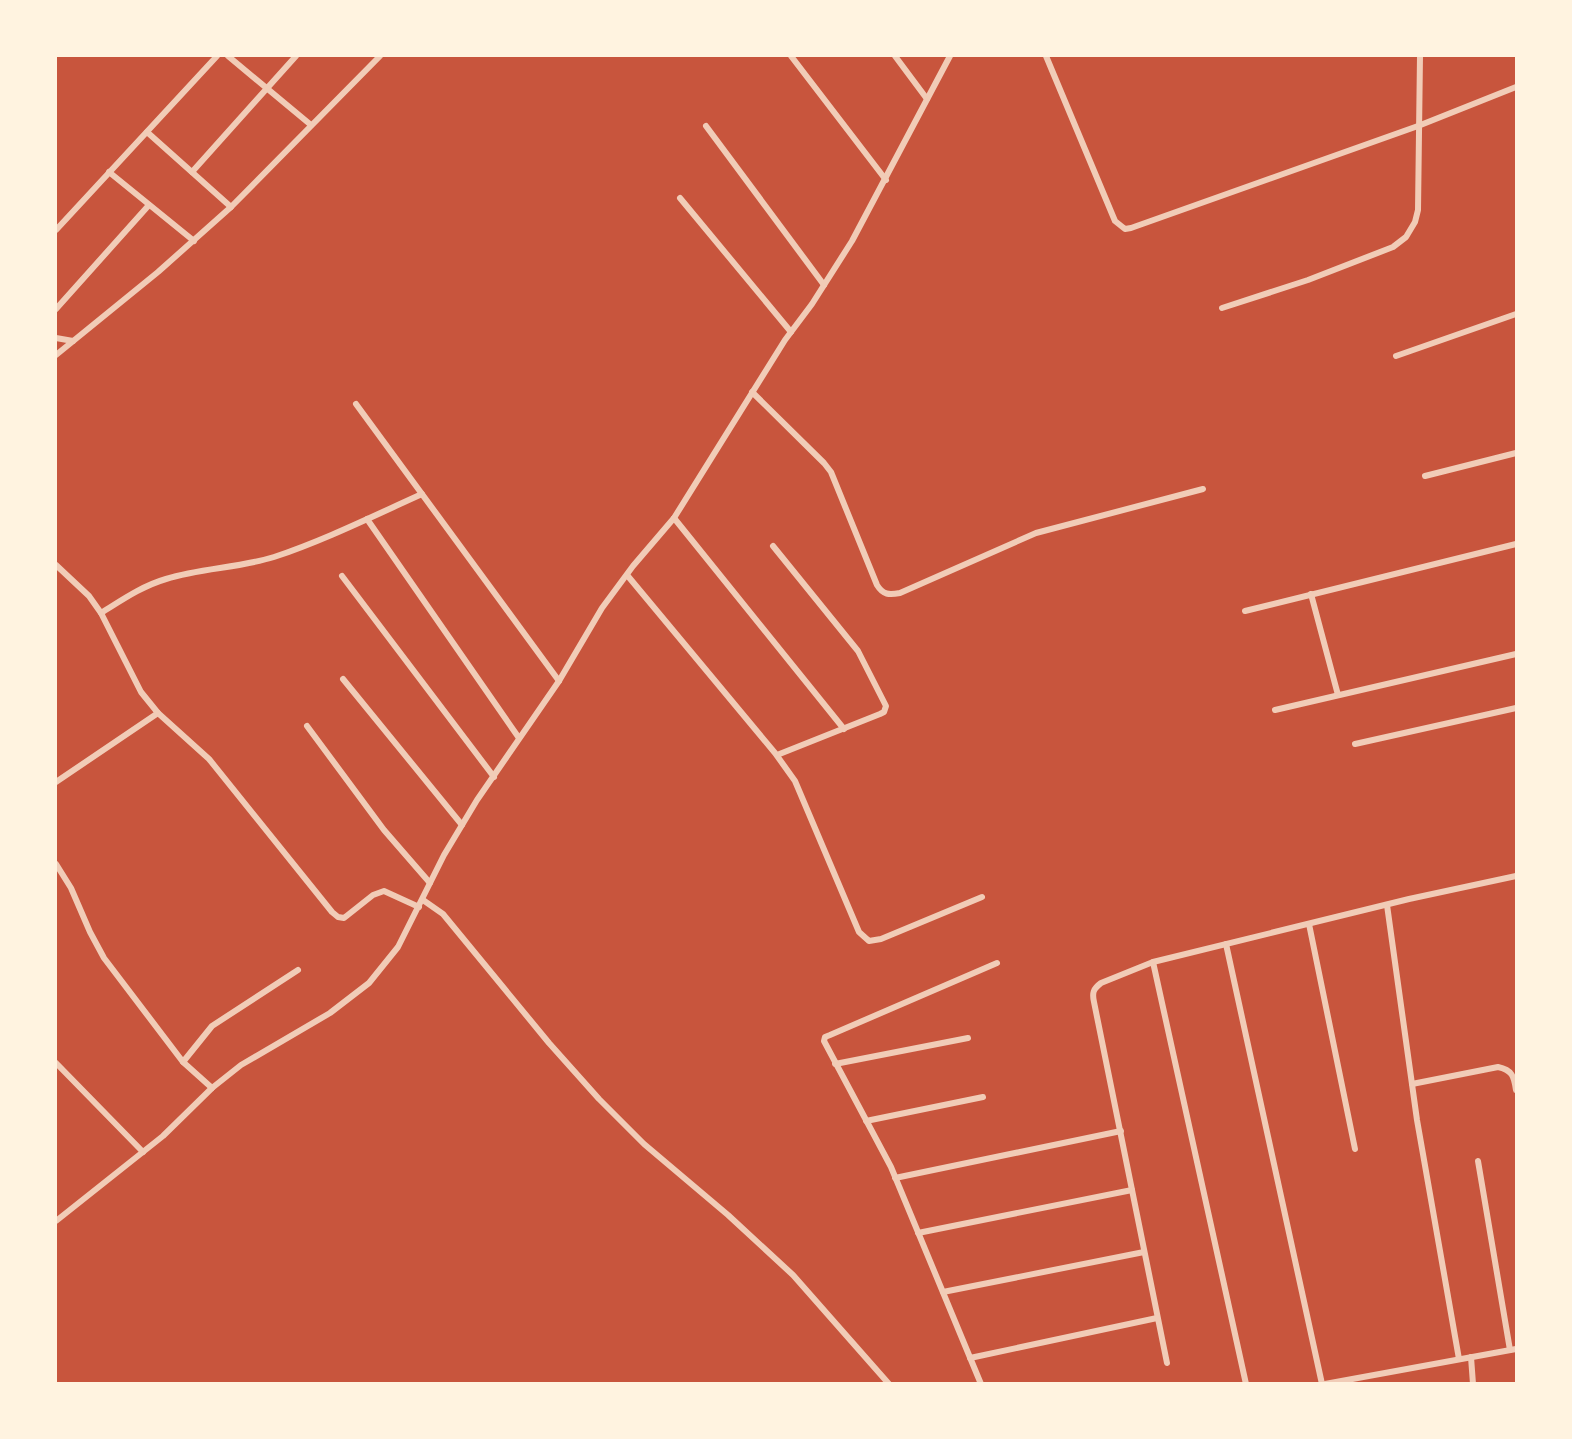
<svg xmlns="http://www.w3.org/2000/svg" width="1572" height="1439" viewBox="0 0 1572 1439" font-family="Figtree,sans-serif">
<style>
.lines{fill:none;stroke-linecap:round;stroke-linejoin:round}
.minor{stroke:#f1ccb7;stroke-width:6}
</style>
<rect width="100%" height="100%" fill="#c8553d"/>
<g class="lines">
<g class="minor">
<polyline points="228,56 311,125"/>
<polyline points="791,56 886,180"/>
<polyline points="895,56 927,99"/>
<polyline points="1046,56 1115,221 1125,229 1131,228 1418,126 1516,87"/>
<polyline points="706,126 824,285"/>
<polyline points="147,132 231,207"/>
<polyline points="109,172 194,241"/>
<polyline points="192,172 296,56"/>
<polyline points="680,198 791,332"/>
<polyline points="56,230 217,56"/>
<polyline points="1222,308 1308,280 1393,247 1406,237 1415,222 1418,210 1420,56"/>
<polyline points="56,309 149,205"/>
<polyline points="56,338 73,341"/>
<polyline points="56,355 158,272 231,207 380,56"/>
<polyline points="1396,356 1516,314"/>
<path d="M752,392l72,71 7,9 46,113c6,10 12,10 23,8l136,-60 167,-44"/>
<polyline points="356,404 559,681"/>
<polyline points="1425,476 1516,453"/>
<polyline points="674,518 844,729"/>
<polyline points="367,519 519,738"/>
<polyline points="773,546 858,651 886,706 884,712 880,714 777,755"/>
<polyline points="56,565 89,596 101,613 141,692 158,713 209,759 332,912 338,917 344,918 373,895 384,891 419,907"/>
<polyline points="627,575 775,753 795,781 859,932 869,941 881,939 982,897"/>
<polyline points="342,576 494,777"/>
<polyline points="1311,594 1338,695"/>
<polyline points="1245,611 1516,544"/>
<path d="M101,613c21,-13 41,-27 65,-34 35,-11 73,-11 108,-22 51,-17 99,-41 148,-63"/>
<polyline points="343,679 462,825"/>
<polyline points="1275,710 1516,654"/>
<polyline points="307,726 384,830 430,883"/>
<polyline points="1355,744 1516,708"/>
<polyline points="56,782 158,713"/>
<polyline points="56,864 71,888 90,932 104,958 183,1062 212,1088"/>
<polyline points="423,900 443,914 549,1043 599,1099 644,1144 728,1215 793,1275 889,1384"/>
<polyline points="1387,905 1417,1120 1459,1359"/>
<polyline points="1309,924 1355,1149"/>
<polyline points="1226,944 1322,1384"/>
<polyline points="1153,962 1246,1384"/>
<polyline points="183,1062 212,1026 298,970"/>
<polyline points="56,1063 143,1152"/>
<polyline points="835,1064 968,1038"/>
<path d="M1412,1084l86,-17c14,3 16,9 18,23"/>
<polyline points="866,1121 983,1097"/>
<polyline points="1478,1161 1510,1350"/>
<polyline points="895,1178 1121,1131"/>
<polyline points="56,1221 163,1136 212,1088 241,1065 330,1013 369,983 398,947 444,855 477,800 559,681 602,608 633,566 674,518 785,340 812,304 852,241 950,56"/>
<polyline points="918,1233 1132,1190"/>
<polyline points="943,1292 1144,1252"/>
<polyline points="1471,1357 1473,1384"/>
<polyline points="970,1358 1157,1318"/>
<path d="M1167,1363l-73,-361c-2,-9 -1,-13 7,-19l52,-21 256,-63 107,-23"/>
<polyline points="981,1384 891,1167 824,1041 825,1037 830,1035 997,963"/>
<polyline points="1325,1384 1516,1349"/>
</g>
</g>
<rect width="1572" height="1439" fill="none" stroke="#fff3e0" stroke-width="114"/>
</svg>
